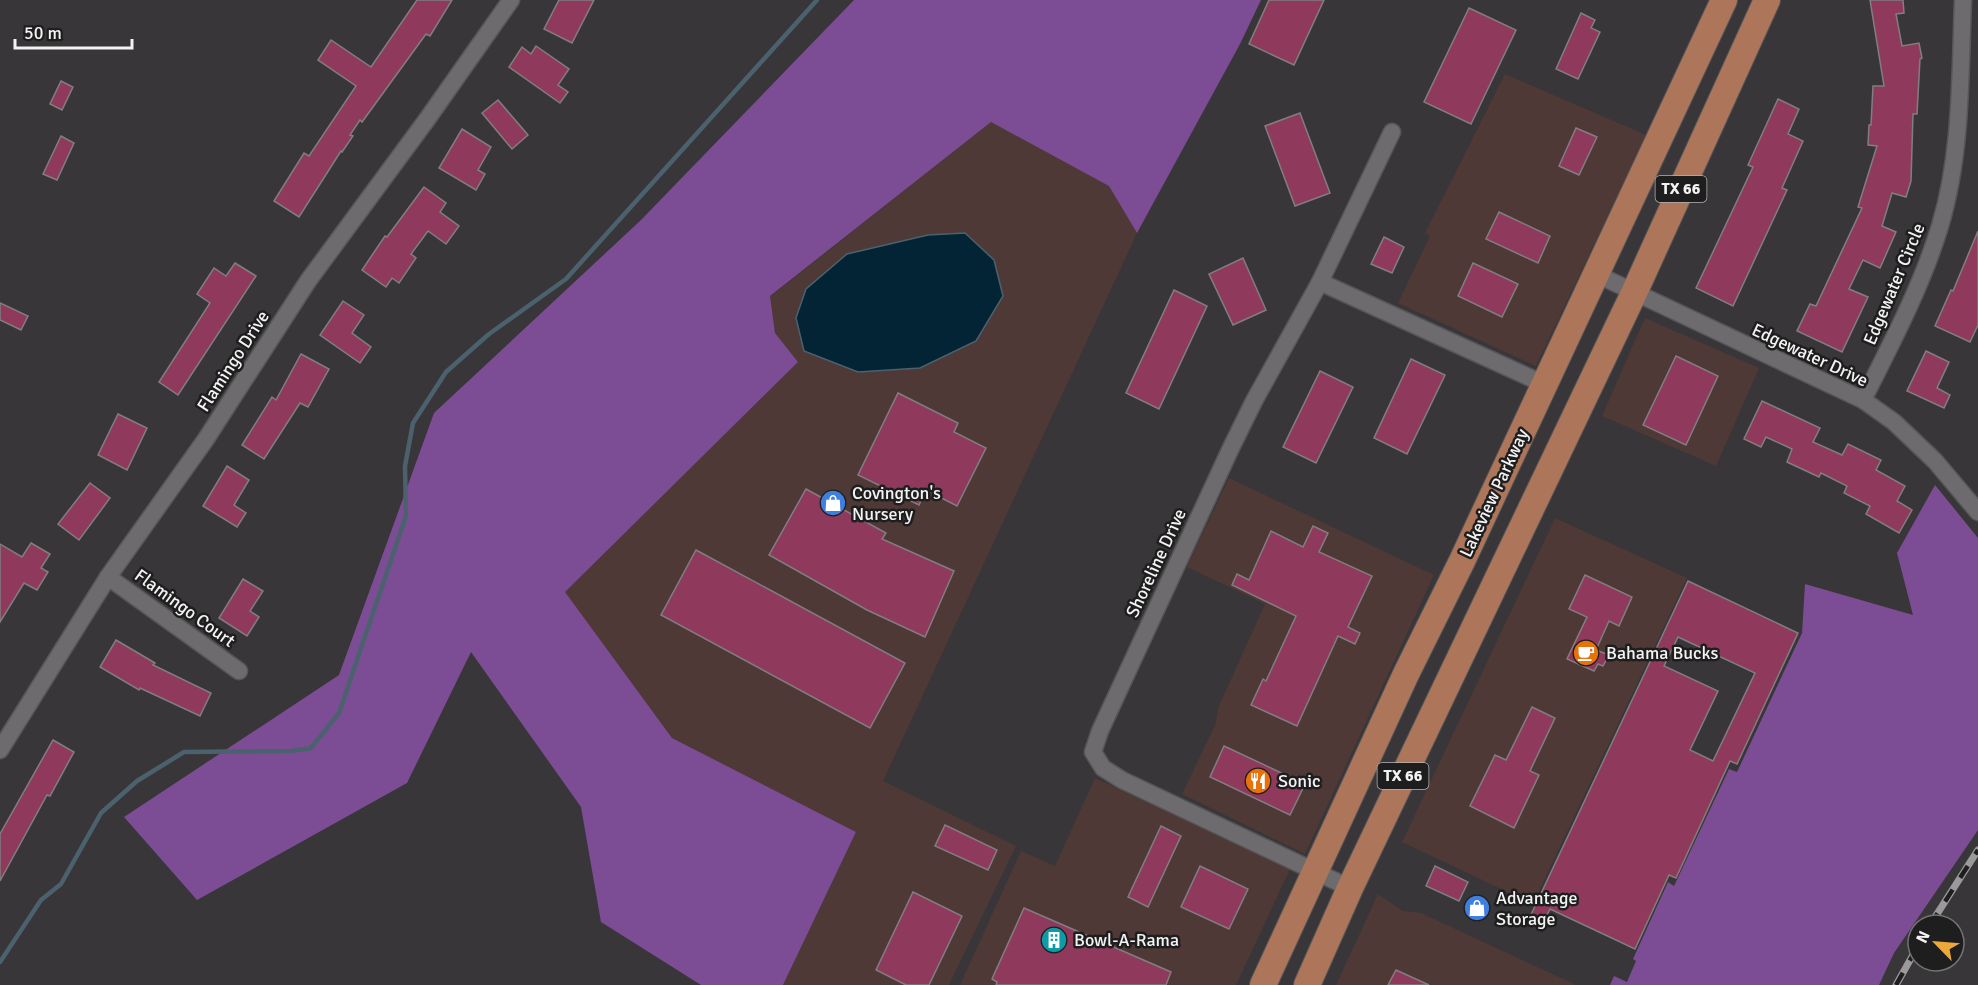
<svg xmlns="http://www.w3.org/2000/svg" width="1978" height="985" viewBox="0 0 1978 985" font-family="Signika,sans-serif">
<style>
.commercial{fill:#4e3937}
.forest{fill:#7c4d95}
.water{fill:#022434;stroke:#4b626e;stroke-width:1.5}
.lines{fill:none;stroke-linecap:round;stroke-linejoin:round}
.stream{stroke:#4b626e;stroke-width:4.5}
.building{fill:#8f3a5d;stroke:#817e7f;stroke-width:1.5;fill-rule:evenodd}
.street-casing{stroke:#565557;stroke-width:19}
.primary-casing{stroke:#565557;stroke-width:28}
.street{stroke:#6d6b6e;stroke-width:16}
.primary{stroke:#ad7559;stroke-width:26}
.rail-casing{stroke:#9b9a9b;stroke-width:7}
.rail{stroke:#1f1e1f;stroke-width:4.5;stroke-dasharray:14;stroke-linecap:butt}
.labels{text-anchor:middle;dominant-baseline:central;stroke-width:5;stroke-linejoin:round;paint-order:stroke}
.shield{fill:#1f1e1f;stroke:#b4b3b4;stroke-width:1.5}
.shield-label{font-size:16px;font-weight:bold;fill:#f4f3f4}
.street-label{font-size:18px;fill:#f4f3f4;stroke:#1f1e1f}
.poi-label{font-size:18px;fill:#f4f3f4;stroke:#1f1e1f;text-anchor:start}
</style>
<rect width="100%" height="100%" fill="#383638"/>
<g class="commercial">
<polygon points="1505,74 1646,135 1536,366 1398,303 1430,236 1425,233"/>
<polygon points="991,122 1110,186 1137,233 883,781 1016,846 949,985 783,985 856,832 672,738 564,592 798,362 775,333 770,297"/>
<polygon points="1645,318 1759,368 1716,466 1602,416"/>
<polygon points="1229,478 1434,575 1305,854 1182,794 1216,723 1218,708 1265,604 1187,567"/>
<polygon points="1555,518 1687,578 1533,904 1402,842"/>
<polygon points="1095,778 1290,869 1236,985 960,985 1021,851 1055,866"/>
<polygon points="1378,894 1403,911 1421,913 1576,985 1336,985"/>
</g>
<g class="forest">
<polygon points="854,0 1261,0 1240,44 1137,233 1109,186 991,122 770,296 775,333 798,362 565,592 672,738 856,832 783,985 701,985 601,922 581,807 471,652 407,783 197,900 124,817 339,675 434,413 641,220"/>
<polygon points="1935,485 1978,538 1978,830 1894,953 1879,985 1610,985 1614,976 1627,982 1636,961 1633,959 1668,882 1674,886 1729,769 1737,772 1802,633 1805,584 1913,615 1897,553"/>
</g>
<polygon class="water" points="965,233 994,260 1003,296 976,341 920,368 858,372 804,351 796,318 806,289 847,254 928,235"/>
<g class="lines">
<polyline class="stream" points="0,962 41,900 61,884 101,813 137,781 184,752 291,751 311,748 339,713 406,516 405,466 413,423 446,372 489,334 566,279 817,0"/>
</g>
<g class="building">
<polygon points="417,0 452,0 430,36 426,34 362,122 360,120 350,135 353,136 342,152 341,151 299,217 274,201 304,153 309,156 356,86 318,60 331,40 371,67"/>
<polygon points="559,0 594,0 572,43 544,29"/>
<polygon points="1269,0 1324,0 1294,65 1249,44"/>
<polygon points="1870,0 1903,0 1904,13 1896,14 1902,46 1919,43 1922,58 1920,59 1917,114 1913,114 1911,181 1906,197 1892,193 1882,226 1896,232 1880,268 1863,260 1849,289 1868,297 1842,352 1797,331 1810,304 1816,306 1862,208 1858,207 1877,146 1868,145 1869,125 1871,125 1873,86 1884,86"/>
<polygon points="1469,8 1516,30 1471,124 1424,102"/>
<polygon points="1581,13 1595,20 1591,28 1600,32 1578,79 1556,69"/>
<polygon points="536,46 569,69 558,85 568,92 560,103 509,67 522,47 531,54"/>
<polygon points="61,81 73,87 62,110 50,104"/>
<polygon points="1778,99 1799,109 1788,134 1803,141 1782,188 1787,190 1733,306 1696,288 1753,167 1748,165"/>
<polygon points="498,100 528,135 512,149 482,113"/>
<polygon points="1300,113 1330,193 1295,206 1265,126"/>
<polygon points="1576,128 1597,137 1579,175 1559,166"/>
<polygon points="462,129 491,147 478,170 485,174 476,190 439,168"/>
<polygon points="61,136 74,143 57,180 43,174"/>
<polygon points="424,187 446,203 440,212 459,226 446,244 428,231 411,254 416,258 399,283 392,278 386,287 362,270 385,236 387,237"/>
<polygon points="1499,212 1550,236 1538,263 1486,239"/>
<polygon points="1978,231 1978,325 1970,342 1935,326 1951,290 1953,291"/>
<polygon points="1384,237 1404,247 1392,273 1371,264"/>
<polygon points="1243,258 1266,310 1233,325 1209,274"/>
<polygon points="235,263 256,276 178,395 159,382 210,303 197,294 214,268 226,276"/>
<polygon points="1473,263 1518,284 1502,317 1458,296"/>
<polygon points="1174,290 1207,306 1159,409 1126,393"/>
<polygon points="343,301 364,315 352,333 371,347 360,363 320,335"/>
<polygon points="0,303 28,316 21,330 0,320"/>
<polygon points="1926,351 1949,362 1937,388 1950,395 1944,408 1907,391"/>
<polygon points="301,354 329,369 308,407 300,403 264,459 242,445 272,397 276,400"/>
<polygon points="1676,356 1718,376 1686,445 1643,425"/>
<polygon points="1411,359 1445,375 1407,454 1374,438"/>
<polygon points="1320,371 1353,387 1316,463 1283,447"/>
<polygon points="898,393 958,423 954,432 986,448 957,506 926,490 919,505 858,475"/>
<polygon points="1762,401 1820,428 1813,442 1842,455 1848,444 1881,460 1876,470 1905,486 1897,501 1912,510 1899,533 1866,514 1870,506 1844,493 1847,486 1821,473 1819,477 1787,462 1792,449 1766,437 1761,447 1744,439"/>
<polygon points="118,414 147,428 127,470 98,455"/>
<polygon points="227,466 249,480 234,505 246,513 237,527 203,506"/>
<polygon points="90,483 110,498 79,540 58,524"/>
<polygon points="806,489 886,533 882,539 954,571 925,637 867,610 769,555"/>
<polygon points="1313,526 1328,533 1319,552 1372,576 1348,627 1360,633 1355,644 1338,636 1297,726 1251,705 1263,679 1266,681 1296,616 1232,585 1237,574 1249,580 1271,531 1303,547"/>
<polygon points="31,543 50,554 41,568 48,572 37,590 24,583 0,622 0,544 22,557"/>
<polygon points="696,550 905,663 870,728 661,615"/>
<polygon points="1585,575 1632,597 1619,626 1609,621 1596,650 1609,655 1603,666 1598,664 1594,671 1567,659 1587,617 1569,609"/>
<polygon points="243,579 263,591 250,611 259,617 247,636 219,618"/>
<path d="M1688,581l110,52 -61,131 -7,-3 -54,117 -7,-3 -34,74 -85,-40 -8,16 -13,-6zM1678,637l77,36 -42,88 -23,-11 28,-59 -54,-25z"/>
<polygon points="116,640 155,663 153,665 211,693 200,716 140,688 139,690 100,667"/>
<polygon points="1532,707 1555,718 1530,771 1539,775 1514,828 1470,806 1495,755 1506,760"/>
<polygon points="53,740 74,752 50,796 47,795 0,881 0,834"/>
<polygon points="1224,746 1305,784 1290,815 1210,777"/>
<polygon points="945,825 997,850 988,870 935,846"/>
<polygon points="1161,826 1181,836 1148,907 1128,897"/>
<polygon points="1200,866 1248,889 1229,929 1181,907"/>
<polygon points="1435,866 1468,882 1459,901 1426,886"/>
<polygon points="913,892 962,916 929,985 906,985 876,970"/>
<polygon points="1024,908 1171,972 1166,985 996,985 997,982 992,979"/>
<polygon points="1396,970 1429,985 1388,985"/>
</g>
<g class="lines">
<g class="street-casing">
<g id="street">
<polyline points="1596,274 1863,400 1894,422 1935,461 1978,512"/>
<polyline points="1320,282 1544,384"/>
<path d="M1863,400c28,-56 59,-114 77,-174 22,-73 20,-151 23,-226"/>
<polyline points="108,577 239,671"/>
<polyline points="0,750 108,577 206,439 308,281 428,118 511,0"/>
<polyline points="1350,888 1122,780 1103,768 1093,752 1100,731 1230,450 1254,401 1320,282 1392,132"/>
</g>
</g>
<g class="primary-casing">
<g id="primary">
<polyline points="1263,985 1406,674 1462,561 1724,0"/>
<polyline points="1307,985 1350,888 1634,293 1767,0"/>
</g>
</g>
<use href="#street" class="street"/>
<use href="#primary" class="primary"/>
<g class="rail-casing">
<g id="rail">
<polyline points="1930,925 1978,850"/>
<polyline points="1896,985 1918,946"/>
</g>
</g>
<use href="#rail" class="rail"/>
</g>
<defs>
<g id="shop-disc" transform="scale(1.35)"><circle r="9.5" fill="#3f7fe0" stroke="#1f1e1f"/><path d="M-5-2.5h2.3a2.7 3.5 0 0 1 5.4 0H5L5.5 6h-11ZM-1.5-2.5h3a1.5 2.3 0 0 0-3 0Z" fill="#fff"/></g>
<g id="cafe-disc" transform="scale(1.35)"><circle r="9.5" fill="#e8710a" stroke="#1f1e1f"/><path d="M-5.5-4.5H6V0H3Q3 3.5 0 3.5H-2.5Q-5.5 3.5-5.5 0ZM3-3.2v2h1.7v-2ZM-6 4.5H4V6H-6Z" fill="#fff"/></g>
<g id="restaurant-disc" transform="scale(1.35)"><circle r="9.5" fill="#e8710a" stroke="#1f1e1f"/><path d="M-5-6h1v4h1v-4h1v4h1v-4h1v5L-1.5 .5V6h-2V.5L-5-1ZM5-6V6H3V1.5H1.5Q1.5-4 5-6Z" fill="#fff"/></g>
<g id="building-disc" transform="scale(1.35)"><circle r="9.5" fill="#0f9aa8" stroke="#1f1e1f"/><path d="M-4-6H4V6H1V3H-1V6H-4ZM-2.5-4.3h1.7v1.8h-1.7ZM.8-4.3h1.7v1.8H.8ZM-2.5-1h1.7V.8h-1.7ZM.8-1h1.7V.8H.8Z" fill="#fff"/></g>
</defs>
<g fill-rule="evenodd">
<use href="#shop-disc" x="833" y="503"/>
<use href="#cafe-disc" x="1586" y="653"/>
<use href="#restaurant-disc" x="1258" y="781"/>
<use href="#shop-disc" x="1477" y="908"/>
<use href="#building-disc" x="1054" y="940"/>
</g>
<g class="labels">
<g class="shield">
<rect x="1655.5" y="176" width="51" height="26" rx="4.5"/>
<rect x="1377.5" y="763" width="51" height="26" rx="4.5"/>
</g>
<g class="shield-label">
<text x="1681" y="189">TX 66</text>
<text x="1403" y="776">TX 66</text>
</g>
<g class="street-label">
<text transform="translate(1894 284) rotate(-67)">Edgewater Circle</text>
<text transform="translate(1810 355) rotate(25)">Edgewater Drive</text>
<text transform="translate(233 361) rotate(-57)">Flamingo Drive</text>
<text transform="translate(1494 493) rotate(-65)">Lakeview Parkway</text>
<text transform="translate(1156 563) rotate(-65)">Shoreline Drive</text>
<text transform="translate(185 608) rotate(36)">Flamingo Court</text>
</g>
<g class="poi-label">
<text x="852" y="493">Covington's<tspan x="852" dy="21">Nursery</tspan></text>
<text x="1606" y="653">Bahama Bucks</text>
<text x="1278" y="781">Sonic</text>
<text x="1496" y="898">Advantage<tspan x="1496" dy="21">Storage</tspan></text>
<text x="1074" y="940">Bowl-A-Rama</text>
</g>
</g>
<g transform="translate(1936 943) rotate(295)"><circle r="28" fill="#1f1e1f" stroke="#747374" stroke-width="1.5"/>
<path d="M0-4.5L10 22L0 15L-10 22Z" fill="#eda83c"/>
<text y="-9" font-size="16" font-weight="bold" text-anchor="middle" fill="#f4f3f4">N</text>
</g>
<path d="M15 39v9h117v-9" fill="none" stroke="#f4f3f4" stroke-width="3"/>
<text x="24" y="39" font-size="18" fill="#f4f3f4" stroke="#1f1e1f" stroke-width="4.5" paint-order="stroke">50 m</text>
</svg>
